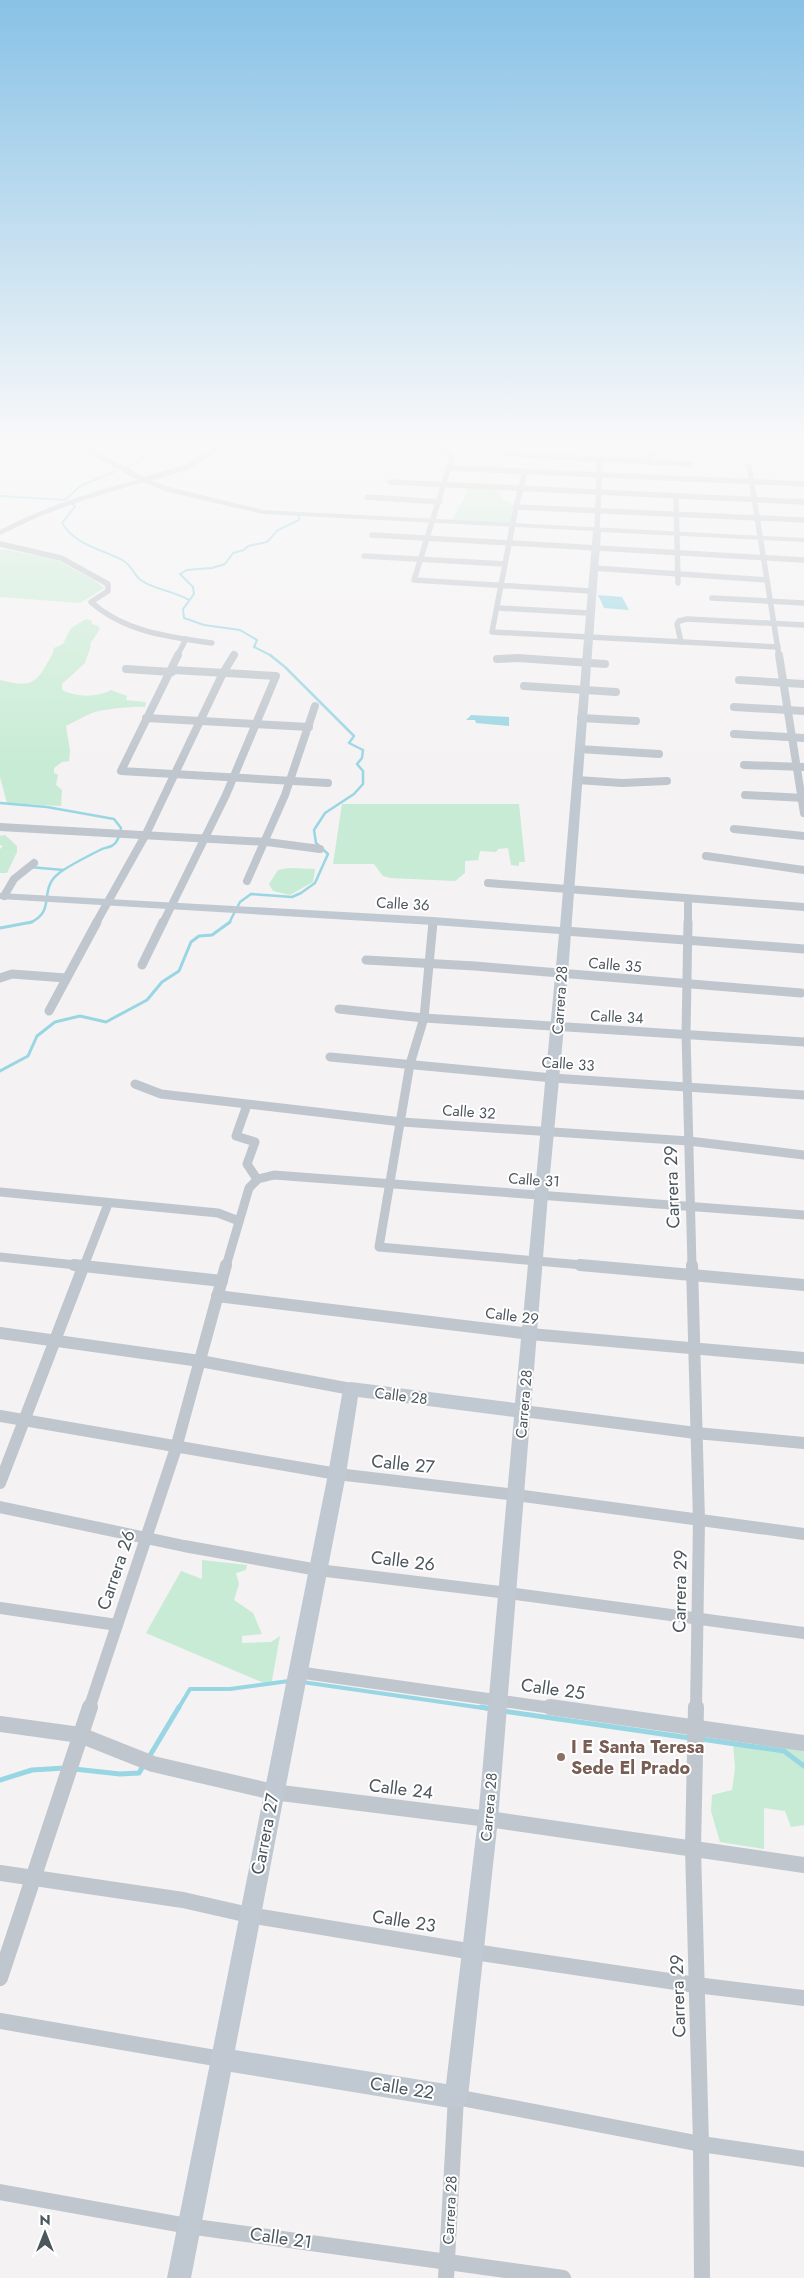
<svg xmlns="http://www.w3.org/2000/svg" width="804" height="2278" viewBox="0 0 804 2278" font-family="Jost,sans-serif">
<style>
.green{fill:#c7ebd4}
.water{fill:#99d6e3}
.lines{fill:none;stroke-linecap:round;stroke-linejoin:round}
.stream-far4{stroke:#99d6e3;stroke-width:2}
.stream-far3{stroke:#99d6e3;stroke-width:2.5}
.stream-far2{stroke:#99d6e3;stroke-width:3}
.stream-far1{stroke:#99d6e3;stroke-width:4}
.stream{stroke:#99d6e3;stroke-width:5}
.street-far4{stroke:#bfc6cd;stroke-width:5.5}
.street-far3{stroke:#bfc6cd;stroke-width:8}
.street-far2{stroke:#bfc6cd;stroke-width:9}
.street-far1{stroke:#bfc6cd;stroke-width:12}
.street{stroke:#bfc6cd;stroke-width:16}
.secondary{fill:#c0c9d1;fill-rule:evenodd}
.education-dot{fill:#8d6e63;stroke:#fff;stroke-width:2}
.labels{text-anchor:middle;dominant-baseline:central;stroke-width:4;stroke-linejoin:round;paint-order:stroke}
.street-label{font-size:15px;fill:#4c565d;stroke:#fff}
.near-street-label{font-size:18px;fill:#4c565d;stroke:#fff}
.near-education-label{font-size:18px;font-weight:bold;fill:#785e54;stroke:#fff;text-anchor:start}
</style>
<rect width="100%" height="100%" fill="#f4f2f2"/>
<g class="green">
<polygon points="515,449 652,449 644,462"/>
<path d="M464,486l37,1 -6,3 7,5 -1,4 12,5 -2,20 -59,-4c5,-11 14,-20 15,-31z"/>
<polygon points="0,550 8,550 57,560 94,580 104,588 80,603 0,597"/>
<path d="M86,619l6,2v3l6,2 2,3 -10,15 1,2 -6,17 -23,21v6c14,7 35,8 49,0l16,6 -1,4 20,2 -1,5c-11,-1 -39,2 -50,5 -10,3 -20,10 -29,14l4,25 -1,10 -7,1 -8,6v5l4,2 -2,10 6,5 -1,16 -54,-3 -7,-26v-97c22,5 34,9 46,-15 4,-6 6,-9 8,-17l9,-4 8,-16z"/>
<polygon points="342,804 519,804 525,862 519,862 519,866 511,865 508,848 498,849 496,852 480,851 478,860 465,861 465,873 455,881 391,878 383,876 374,864 333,864"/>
<polygon points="5,835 17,846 17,852 7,873 0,873 0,849 3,846 0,845 0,836"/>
<polygon points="289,868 315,869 313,882 290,895 273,891 269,884 278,870"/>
<polygon points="202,1560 247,1565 246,1570 236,1573 239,1584 234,1600 253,1613 262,1634 242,1636 242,1643 271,1642 280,1636 271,1686 146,1633 181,1571 202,1579"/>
<polygon points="733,1743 804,1748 804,1825 791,1827 785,1811 764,1808 764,1849 720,1842 711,1811 712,1795 732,1790 735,1768"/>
</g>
<g class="water">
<polygon points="598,595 622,597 629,610 604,608"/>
<polygon points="471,715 509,717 509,726 476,723 475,720 466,720"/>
</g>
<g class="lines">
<g class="stream-far4">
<polyline points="128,467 141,460 145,449"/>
<polyline points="0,496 65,500"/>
<polyline points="65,500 80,486 116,471"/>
<path d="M72,504l3,2 -1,2 -12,15c15,24 39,25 62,38 8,5 10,15 18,20 14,9 32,10 47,19"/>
<polyline points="272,656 254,647 257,640 240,630 204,625 184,618 183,609 194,594 193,587 180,574 187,570 212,568 225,564 233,553 244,550 248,546 267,542 278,530 299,520 299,515"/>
</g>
<g class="stream-far3">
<path d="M0,803l47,4 67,12 7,9c-1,6 -3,14 -8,17 -2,2 -8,3 -11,4 -10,5 -36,18 -44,25 -20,16 -1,38 -29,49"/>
<polyline points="30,867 63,870"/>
<polyline points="229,923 240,902 251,894 292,897 301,893 315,883 328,854 316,843 314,830 325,813 354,794 363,784 363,771 357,764 362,758 363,750 349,743 354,736 285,667 270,655"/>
</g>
<g class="stream-far2">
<polyline points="0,928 32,922"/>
<polyline points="0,1071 28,1056 37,1036 55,1022 80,1016 106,1022 147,1000 162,982 179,971 191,942 199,936 212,935 230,922"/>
</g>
<g class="stream-far1">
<polyline points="302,1682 490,1709"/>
<polyline points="178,1709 190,1689 230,1689 289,1681"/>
</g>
<g class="stream">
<polyline points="481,1707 492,1709"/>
<polyline points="503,1711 690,1738"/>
<polyline points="701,1739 784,1751 804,1766"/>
<polyline points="149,1757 179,1707"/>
<polyline points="74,1769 120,1774 139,1773 143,1766"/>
<polyline points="0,1780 32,1770 65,1768"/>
</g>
<g class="street-far4">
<polyline points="86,449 144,480 187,467 217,449"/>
<path d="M397,449c16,1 43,-5 55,8l-38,123 177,11"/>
<polyline points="505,454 690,464"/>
<polyline points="644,462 650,454 660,449"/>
<polyline points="749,466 779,656"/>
<polyline points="447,468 804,484"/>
<polyline points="525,472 516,507 492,632 778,647"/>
<polyline points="390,482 804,502"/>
<polyline points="676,496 678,583"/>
<polyline points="367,497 440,502"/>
<polyline points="516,507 804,520"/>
<polyline points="597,528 600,459"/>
<polyline points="372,535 804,560"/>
<path d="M0,544l61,14 47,26v7l-17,11c34,30 77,35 121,41"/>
<polyline points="364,556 505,564"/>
<polyline points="593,568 767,580"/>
<polyline points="712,598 804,603"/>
<polyline points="498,608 589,613"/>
<polyline points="681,642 677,624 679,621 687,619 804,625"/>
<polyline points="177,656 186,639"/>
</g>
<g class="street-far3">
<polyline points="178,655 121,771 328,783"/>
<polyline points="779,655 804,813"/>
<polyline points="497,659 518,658 605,664"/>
<polyline points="126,669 172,672"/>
<polyline points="739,680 804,684"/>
<polyline points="524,686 616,692"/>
<polyline points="734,707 804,711"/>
<polyline points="146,718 309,727"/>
<polyline points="581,718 636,721"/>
<polyline points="734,734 804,738"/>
<polyline points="579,749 659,754"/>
<polyline points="744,765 804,767"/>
<polyline points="577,780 622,783 667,781"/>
<polyline points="745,795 804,798"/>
<polyline points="0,827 267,842 320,849"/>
<polyline points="734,829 804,836"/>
<polyline points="706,856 804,870"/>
<polyline points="247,881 285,795 315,706"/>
<polyline points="488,883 804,907"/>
<polyline points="4,896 14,879 34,863"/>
<polyline points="96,923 146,834 223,673 234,655"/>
<polyline points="163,923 226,795 276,676 173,670"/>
<polyline points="688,923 688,904"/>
</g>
<g class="street-far2">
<polyline points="433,922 424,1018 410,1064 379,1247 594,1266"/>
<polyline points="688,922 686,1034 692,1266"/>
<polyline points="565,931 804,949"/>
<polyline points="366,960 475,966 801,993"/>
<polyline points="142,965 163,922"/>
<polyline points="0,978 12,974 66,978"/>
<polyline points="339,1009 424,1018 804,1042"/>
<polyline points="49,1011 97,922"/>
<polyline points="330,1057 553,1078 804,1095"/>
<polyline points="135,1084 161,1094 402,1122 689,1141 804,1155"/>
<polyline points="247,1105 236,1136 255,1142 247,1164 257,1179"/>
<polyline points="0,1192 218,1213 239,1221"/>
<polyline points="0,1257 85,1266"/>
<polyline points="84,1266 108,1204"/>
<polyline points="226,1266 249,1188 258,1179 274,1175 804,1215"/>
</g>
<g class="street-far1">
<polyline points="74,1265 222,1281"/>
<polyline points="580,1265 804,1285"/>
<polyline points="692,1265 699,1521 696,1709"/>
<polyline points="217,1296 530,1334 804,1358"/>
<polyline points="0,1333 200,1361 351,1389"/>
<polyline points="523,1411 696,1433 804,1443"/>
<polyline points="0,1416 337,1474 516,1495 804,1534"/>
<polyline points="0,1483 84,1265"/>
<polyline points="0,1507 184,1546 318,1570 508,1593 804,1633"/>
<polyline points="0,1608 117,1625"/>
<polyline points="297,1672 559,1709"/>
<polyline points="89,1709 176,1448 226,1265"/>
</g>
<g class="street">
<polyline points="550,1707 804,1743"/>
<polyline points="696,1707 693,1848 701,2144 702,2278"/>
<polyline points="0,1724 80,1735 153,1764 273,1792 488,1819 804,1865"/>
<polyline points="0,1873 183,1900 249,1915 474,1952 696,1985 804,1998"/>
<polyline points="0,1978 90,1707"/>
<polyline points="0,2021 221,2059"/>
<polyline points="0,2192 188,2226 563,2278"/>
<polyline points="446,2278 456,2097 701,2144 804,2159"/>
</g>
<path class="secondary" d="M144,478l25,9 94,23 541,28v4l-203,-10 -37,495 -16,168 -50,624 -30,278 -4,8 -8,4 -225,-37 -40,206h-24l161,-804 15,-85 2,-5 6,-2 164,21 44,-469 -126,-9 -433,-26v-6l433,24 127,10 33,-396 -330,-17 -99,-23 -20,-9 -57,17 -47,17 -40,19v-5c46,-24 94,-39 144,-52zM358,1397l156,20 -36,402 -32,265 -211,-34 111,-576z"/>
</g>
<linearGradient id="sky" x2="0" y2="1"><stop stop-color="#88c2e6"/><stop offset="0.58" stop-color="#faf9f9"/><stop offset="1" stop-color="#faf9f9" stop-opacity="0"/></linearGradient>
<rect width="804" height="768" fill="url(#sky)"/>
<circle class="education-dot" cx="561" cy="1757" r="5"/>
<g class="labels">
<g class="street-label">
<text transform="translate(403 904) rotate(3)">Calle 36</text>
<text transform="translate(615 965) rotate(5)">Calle 35</text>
<text transform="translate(560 1000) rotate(-86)">Carrera 28</text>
<text transform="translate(617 1017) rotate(3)">Calle 34</text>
<text transform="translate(568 1064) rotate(4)">Calle 33</text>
<text transform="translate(469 1112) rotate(4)">Calle 32</text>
<text transform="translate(534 1180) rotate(4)">Calle 31</text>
<text transform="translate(512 1316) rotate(7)">Calle 29</text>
<text transform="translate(401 1396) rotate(7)">Calle 28</text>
<text transform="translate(524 1404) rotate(-85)">Carrera 28</text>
<text transform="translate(489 1807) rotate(-85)">Carrera 28</text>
<text transform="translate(450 2210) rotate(-87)">Carrera 28</text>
</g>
<g class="near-street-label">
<text transform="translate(672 1187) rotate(-92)">Carrera 29</text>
<text transform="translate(403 1464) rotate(6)">Calle 27</text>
<text transform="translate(403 1561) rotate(7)">Calle 26</text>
<text transform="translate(116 1570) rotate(-71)">Carrera 26</text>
<text transform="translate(680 1591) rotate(-89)">Carrera 29</text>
<text transform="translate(553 1689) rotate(8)">Calle 25</text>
<text transform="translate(401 1789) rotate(7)">Calle 24</text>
<text transform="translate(265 1834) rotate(-79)">Carrera 27</text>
<text transform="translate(404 1921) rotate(9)">Calle 23</text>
<text transform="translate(678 1996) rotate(-92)">Carrera 29</text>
<text transform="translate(402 2088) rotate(9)">Calle 22</text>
<text transform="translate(281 2238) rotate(8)">Calle 21</text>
</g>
<g class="near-education-label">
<text x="571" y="1747">I E Santa Teresa<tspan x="571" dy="21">Sede El Prado</tspan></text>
</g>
</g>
<g transform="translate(45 2233)" stroke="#ffffff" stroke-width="4" paint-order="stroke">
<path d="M0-4L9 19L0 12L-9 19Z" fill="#4c565d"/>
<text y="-8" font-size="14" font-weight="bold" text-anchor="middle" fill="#4c565d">N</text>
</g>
</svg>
